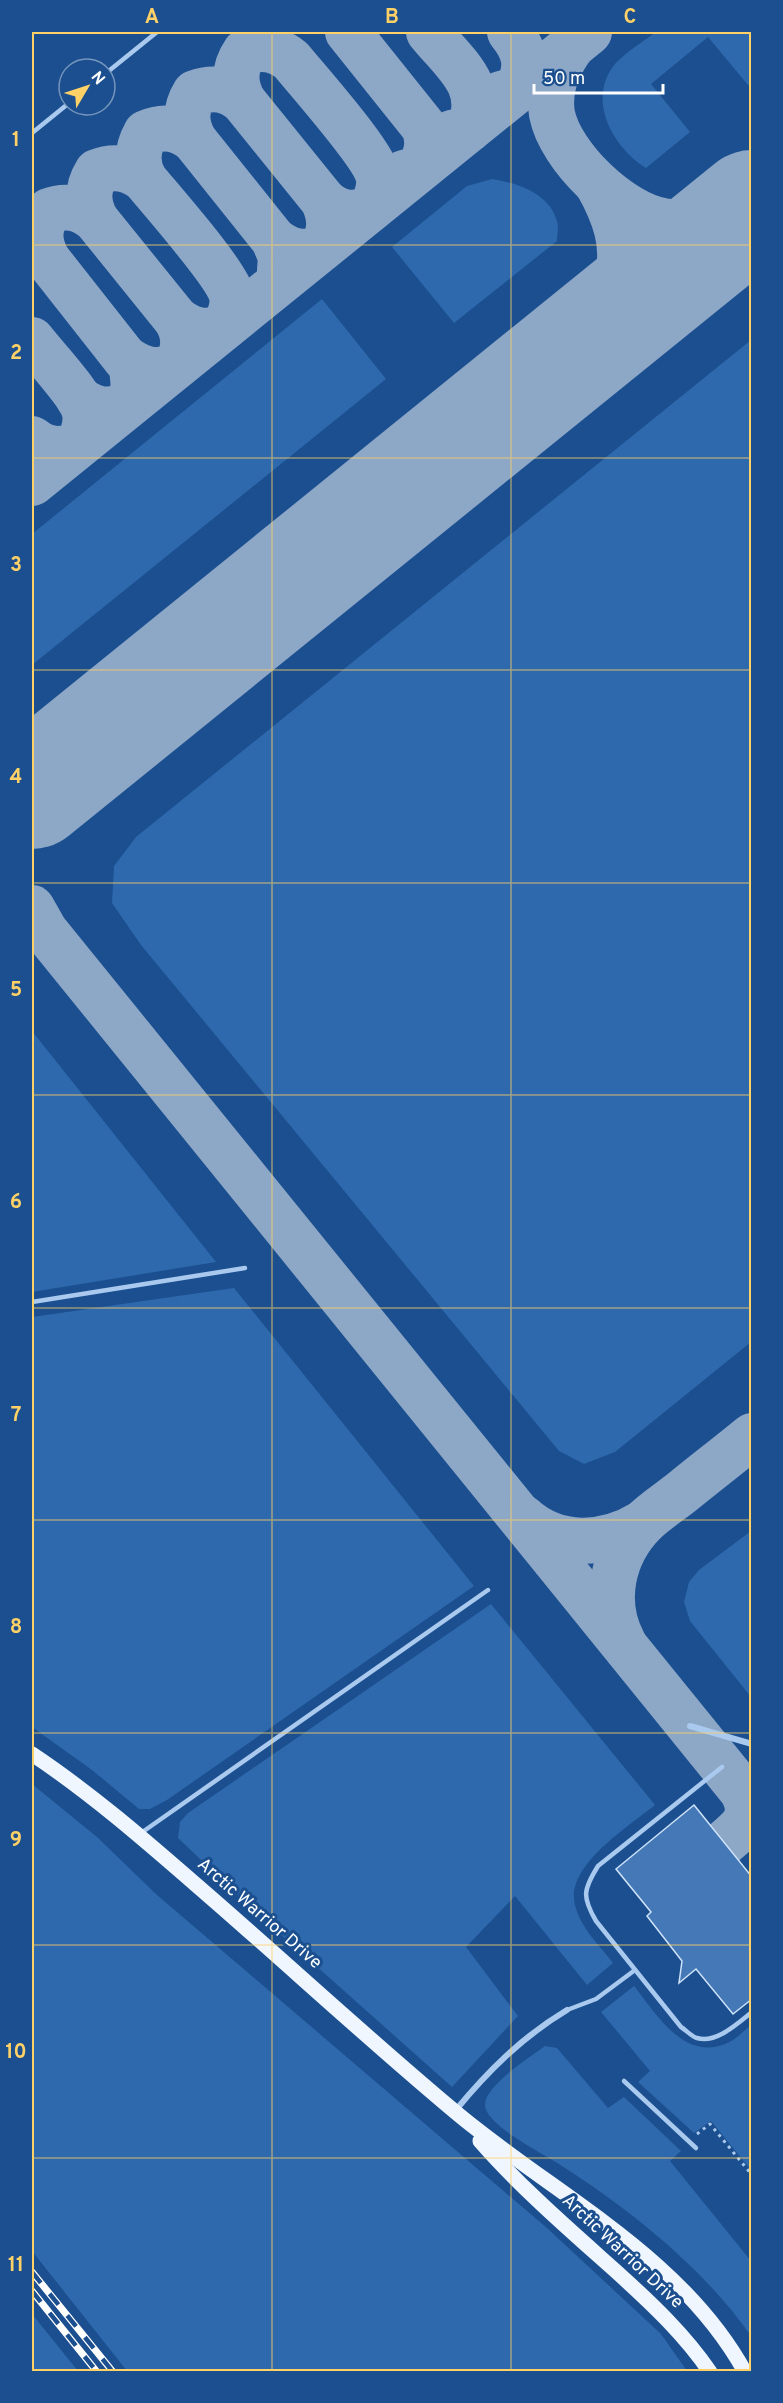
<svg xmlns="http://www.w3.org/2000/svg" width="783" height="2403" viewBox="0 0 783 2403" font-family="Overpass,sans-serif">
<style>
.green{fill:#2e69ad}
.lines{fill:none;stroke-linecap:round;stroke-linejoin:round}
.taxiway{stroke:#8da7c7;stroke-width:46}
.runway{stroke:#8da7c7;stroke-width:116}
.building{fill:#4478b7;stroke:#cfe3fa;stroke-width:1.5}
.path{stroke:#a9c9ee;stroke-width:3;stroke-dasharray:3 4.5;stroke-linecap:butt}
.lane{stroke:#a9c9ee;stroke-width:4.5}
.street{stroke:#a9c9ee;stroke-width:6}
.primary{stroke:#f0f6ff;stroke-width:15}
.rail-casing{stroke:#fff;stroke-width:7}
.rail{stroke:#1b4f8f;stroke-width:4.5;stroke-dasharray:14;stroke-linecap:butt}
.grid{fill:none;stroke:#ffd166;stroke-width:1.5;stroke-opacity:0.55}
.labels{text-anchor:middle;dominant-baseline:central;stroke-width:6;stroke-linejoin:round;paint-order:stroke}
.street-label{font-size:18px;fill:#fff;stroke:#1b4f8f}
.neatline{fill:none;stroke:#ffd166;stroke-width:2}
.grid-label{font-size:20px;text-anchor:middle;font-weight:bold;fill:#ffd166}
</style>
<rect width="100%" height="100%" fill="#1b4f8f"/>
<g class="green">
<path d="M656,32h95v51l-3,2 -40,-48 -57,47 39,48 -44,36c-32,-20 -58,-65 -34,-100 9,-13 32,-27 44,-36z"/>
<path d="M492,179c25,4 57,14 65,42 2,6 0,14 0,20l-103,82 -62,-76 75,-61z"/>
<polygon points="322,299 386,379 32,665 32,534"/>
<polygon points="751,340 751,1342 615,1452 584,1464 559,1451 141,945 112,903 114,866 136,837"/>
<polygon points="32,1031 216,1262 32,1292"/>
<polygon points="234,1288 474,1586 167,1800 150,1809 139,1809 92,1770 32,1727 32,1317"/>
<polygon points="751,1531 751,1697 690,1621 684,1602 689,1582 699,1570"/>
<path d="M491,1604l164,201c-27,22 -90,61 -80,100 5,22 25,41 38,58l-26,22 -72,-89 -49,51 52,69 -66,71 -192,-171 -82,-78 2,-16 8,-9z"/>
<polygon points="32,1784 97,1837 157,1895 547,2228 661,2334 687,2371 127,2371 32,2251"/>
<path d="M634,1986c21,26 49,75 91,58 9,-3 19,-13 26,-19v145l-40,-49 -17,12 -56,-51 12,-11 -49,-59z"/>
<path d="M545,2046l12,2 51,60 16,-11 57,54 -11,10 81,100v75c-48,-69 -125,-130 -197,-175 -15,-9 -69,-37 -69,-56 0,-20 44,-47 60,-59z"/>
<polygon points="32,2314 78,2371 32,2371"/>
</g>
<g class="lines">
<g class="taxiway">
<path d="M348,32l76,95c6,15 3,28 -5,42l-15,4"/>
<path d="M429,32c25,31 59,54 40,97l-17,4"/>
<path d="M573,45c-15,20 -25,44 -21,69 8,42 68,100 111,107 32,6 60,-3 89,-18"/>
<path d="M501,94l15,-4c14,-22 9,-40 -6,-58"/>
<path d="M243,101c-9,-17 -9,-33 2,-49 17,-6 32,-3 46,8 18,22 85,97 88,119 1,11 -3,21 -9,30 -19,7 -33,4 -47,-9"/>
<path d="M194,140c-9,-17 -9,-31 1,-47 19,-7 33,-4 48,8l80,99c8,17 9,32 -2,48 -17,7 -32,4 -47,-8"/>
<path d="M144,179c-8,-16 -7,-30 2,-46 18,-8 33,-5 48,7l80,100 7,17 -1,13"/>
<path d="M96,220c-9,-17 -9,-32 1,-48 18,-7 32,-4 47,7 18,22 83,95 88,117 2,11 -3,22 -8,31 -18,7 -33,4 -48,-8"/>
<path d="M32,249l15,10 85,108 2,22 -8,17c-18,6 -31,5 -47,-7"/>
<path d="M47,259c-9,-18 -9,-32 2,-48 18,-7 32,-3 47,9l80,99c10,16 9,31 0,47 -18,7 -32,5 -48,-6"/>
<path d="M32,340c12,16 50,55 53,73 2,11 -2,22 -7,32 -18,6 -31,6 -46,-6"/>
<path d="M580,347c42,-60 56,-94 18,-162"/>
<polyline points="32,483 589,32"/>
<polyline points="32,813 43,793 65,764"/>
<polyline points="32,908 45,931 752,1803"/>
<path d="M522,1517c35,32 83,29 121,6"/>
<path d="M623,1642c-21,-40 -11,-87 20,-119 13,-13 30,-23 44,-35 21,-17 43,-34 65,-52"/>
<path d="M724,1843c19,-16 31,-25 19,-51"/>
</g>
<polyline class="runway" points="32,791 752,208"/>
</g>
<polygon class="building" points="694,1805 752,1877 752,1999 733,2014 696,1969 679,1983 682,1961 647,1916 651,1912 616,1869"/>
<g class="lines">
<polyline class="path" points="697,2134 710,2124 752,2175"/>
<g class="lane">
<polyline points="105,74 157,32"/>
<polyline points="32,133 69,103"/>
<polyline points="32,1302 245,1268"/>
<path d="M722,1767l-124,99c-15,24 -16,31 -2,55l85,106c5,3 11,10 16,11 19,6 41,-15 55,-26"/>
<polyline points="141,1833 488,1590"/>
<polyline points="567,2010 596,1999 635,1970"/>
<polyline points="624,2081 696,2148"/>
</g>
<g class="street">
<polyline points="690,1726 752,1744"/>
<path d="M455,2111c33,-40 67,-74 112,-101"/>
</g>
<g class="primary">
<path d="M32,1754c66,44 125,97 185,149 79,69 156,140 236,207 99,84 227,144 292,262"/>
<path d="M480,2141c42,48 91,90 139,133 33,30 66,61 91,98"/>
</g>
<g class="rail-casing">
<g id="rail">
<polyline points="32,2272 113,2372"/>
<polyline points="32,2291 97,2372"/>
</g>
</g>
<use href="#rail" class="rail"/>
</g>
<path class="grid" d="M272,32v2340M511,32v2340M32,245h720M32,458h720M32,670h720M32,883h720M32,1095h720M32,1308h720M32,1520h720M32,1733h720M32,1945h720M32,2158h720"/>
<g class="labels">
<g class="street-label">
<text transform="translate(259 1914) rotate(41)">Arctic Warrior Drive</text>
<text transform="translate(622 2252) rotate(43)">Arctic Warrior Drive</text>
</g>
</g>
<rect width="783" height="2403" fill="none" stroke="#1b4f8f" stroke-width="66"/>
<g transform="translate(87 87) rotate(51)"><circle r="28" fill="#1b4f8f" stroke="#7695bc" stroke-width="1.5"/>
<path d="M0-4.5L10 22L0 15L-10 22Z" fill="#ffd166"/>
<text y="-9" font-size="16" font-weight="bold" text-anchor="middle" fill="#ffffff">N</text>
</g>
<path d="M534 84v9h129v-9" fill="none" stroke="#ffffff" stroke-width="3"/>
<text x="543" y="84" font-size="18" fill="#ffffff" stroke="#1b4f8f" stroke-width="4.5" paint-order="stroke">50 m</text>
<rect x="33" y="33" width="717" height="2337" class="neatline"/>
<g class="grid-label">
<text x="152" y="23">A</text>
<text x="392" y="23">B</text>
<text x="630" y="23">C</text>
<text x="16" y="146">1</text>
<text x="16" y="359">2</text>
<text x="16" y="571">3</text>
<text x="16" y="783">4</text>
<text x="16" y="996">5</text>
<text x="16" y="1208">6</text>
<text x="16" y="1421">7</text>
<text x="16" y="1633">8</text>
<text x="16" y="1846">9</text>
<text x="16" y="2058">10</text>
<text x="16" y="2271">11</text>
</g>
</svg>
